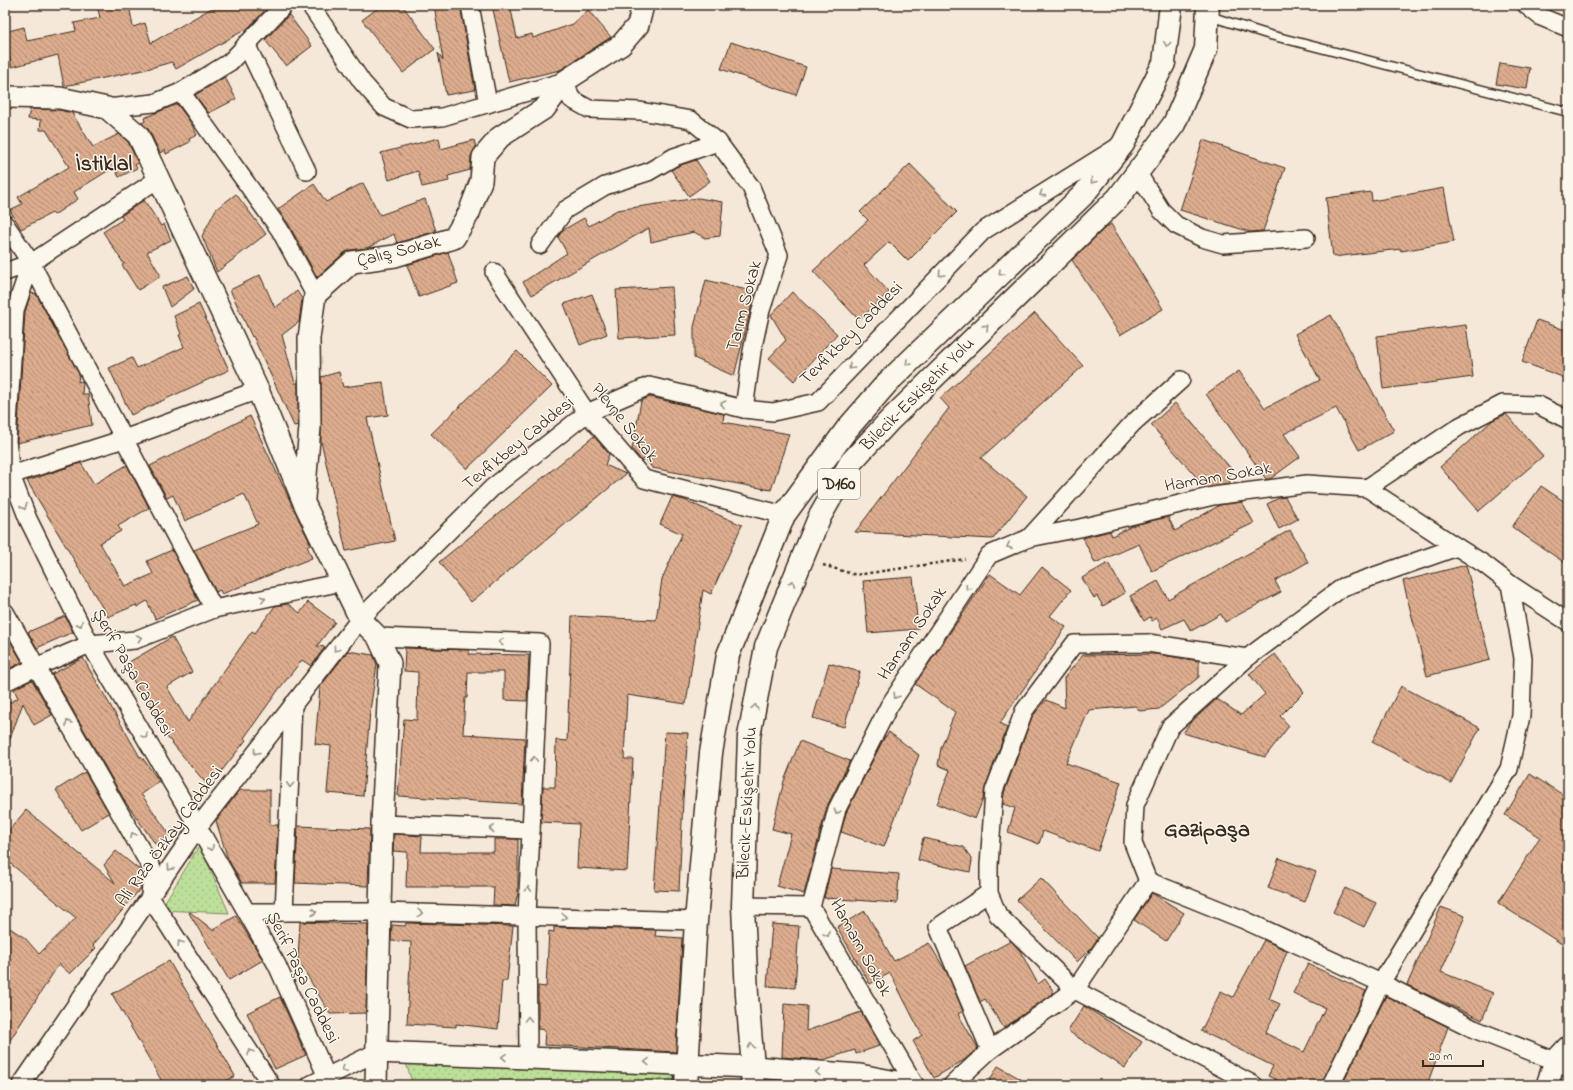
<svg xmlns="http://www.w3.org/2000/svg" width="1573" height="1090" viewBox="0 0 1573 1090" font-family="'Indie Flower',sans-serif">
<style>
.park{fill:url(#park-dots);stroke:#7c855c}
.building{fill:url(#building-back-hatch);stroke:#3b2a1e}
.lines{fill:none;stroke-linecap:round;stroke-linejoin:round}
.service-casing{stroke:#3b2a1e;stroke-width:11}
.minor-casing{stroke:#3b2a1e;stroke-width:20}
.tertiary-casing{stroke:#3b2a1e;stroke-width:24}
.primary-casing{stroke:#3b2a1e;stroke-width:25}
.path{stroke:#3b2a1e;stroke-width:2.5;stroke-dasharray:3 3;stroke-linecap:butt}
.service{stroke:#fbf7ec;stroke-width:8}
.minor{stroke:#fbf7ec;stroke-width:17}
.tertiary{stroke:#fbf7ec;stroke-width:21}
.primary{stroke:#fbf7ec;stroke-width:22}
.oneway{stroke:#9b9085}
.labels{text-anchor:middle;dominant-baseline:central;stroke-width:3;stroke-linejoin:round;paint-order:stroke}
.shield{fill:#fbf7ec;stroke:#75685c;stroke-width:1}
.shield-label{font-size:17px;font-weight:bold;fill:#3b2a1e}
.street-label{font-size:18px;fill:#3b2a1e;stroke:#fbf7ec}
.district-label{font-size:22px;font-weight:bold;fill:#3b2a1e;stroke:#fbf7ec}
</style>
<defs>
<pattern id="park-dots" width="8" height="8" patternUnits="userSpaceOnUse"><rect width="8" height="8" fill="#bce09a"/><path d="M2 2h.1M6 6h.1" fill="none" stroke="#a2c084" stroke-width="1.8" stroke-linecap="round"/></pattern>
<pattern id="building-back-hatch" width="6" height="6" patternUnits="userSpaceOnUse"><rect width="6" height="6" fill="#dcac8d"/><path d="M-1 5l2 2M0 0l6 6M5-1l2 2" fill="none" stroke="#b48c73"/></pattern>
</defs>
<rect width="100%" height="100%" fill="#f5e8d9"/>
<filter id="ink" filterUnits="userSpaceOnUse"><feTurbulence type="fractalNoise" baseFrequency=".025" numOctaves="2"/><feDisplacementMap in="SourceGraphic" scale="8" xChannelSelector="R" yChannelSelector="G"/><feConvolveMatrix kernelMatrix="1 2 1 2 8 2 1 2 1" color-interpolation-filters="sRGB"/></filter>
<g filter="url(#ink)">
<g class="park">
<polygon points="200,845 229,913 160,910"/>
<polygon points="406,1063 675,1068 673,1085 413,1085"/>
</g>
<g class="building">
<polygon points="97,5 129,5 133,27 145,23 151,43 217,5 270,5 248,28 176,69 172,62 143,70 64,86 58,55 12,67 5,39 5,32 24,27 27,41 76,31 74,23 100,18"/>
<polygon points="382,5 402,5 435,49 403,73 362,20"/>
<polygon points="434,5 460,5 475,90 446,95 438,53 443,60"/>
<polygon points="492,5 510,5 517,38 532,34 533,38 573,24 588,10 611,37 560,70 509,82"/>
<polygon points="289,15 312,46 286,66 265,40"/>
<polygon points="731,42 806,67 796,95 721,69"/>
<polygon points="1500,63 1530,68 1527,89 1496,84"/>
<polygon points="225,77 236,99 209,113 195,95"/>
<polygon points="177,104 191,123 197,135 189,139 190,142 166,154 165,150 160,153 149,130 142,123 145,121 144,118"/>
<polygon points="30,109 59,110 72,113 93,147 119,134 128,142 138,163 135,165 137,168 119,177 114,167 74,192 78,199 54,215 52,213 21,229 10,210 22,204 18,197 69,167 46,130 40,130 41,120 28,119"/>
<polygon points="439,138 441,149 474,140 476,147 471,156 470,170 448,176 449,181 422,187 418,171 389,180 381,153"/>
<polygon points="1203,140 1285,168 1263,231 1250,232 1180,210"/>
<polygon points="696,160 710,181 689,196 671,170 678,166"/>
<polygon points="910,164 957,212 908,261 889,242 864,265 889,292 859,320 813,271 868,220 860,212"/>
<polygon points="363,183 380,215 425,199 436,231 397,243 394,234 367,248 350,250 344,253 317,277 289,225 278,209 314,184 326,202"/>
<polygon points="1444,188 1454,242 1401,251 1401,249 1333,257 1326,198 1371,192 1372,201"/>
<polygon points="236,194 266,234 217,272 202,236 216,209"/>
<polygon points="698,198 723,202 720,236 705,238 694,232 651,242 649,228 532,295 523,282 567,253 558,237 563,230 584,218 589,226 617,210"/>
<polygon points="144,200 161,226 164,224 171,240 147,252 161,276 138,290 122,265 124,264 103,232 123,219 121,216"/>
<polygon points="1111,224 1163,309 1120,335 1072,260 1105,228"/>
<polygon points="448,252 458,283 419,297 407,265"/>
<polygon points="260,275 275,308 297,291 302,299 299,322 282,335 295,383 298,383 298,425 294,426 253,336 252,337 230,290"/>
<polygon points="188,276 194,289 170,307 162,287"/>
<polygon points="706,280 755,292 734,376 694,358 694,327"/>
<polygon points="672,287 675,335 619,338 616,290"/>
<polygon points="792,292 837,334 794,381 769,358 786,340 771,315"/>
<polygon points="31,293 36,294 79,374 78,382 82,381 83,382 82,394 88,394 92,425 17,443 25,312"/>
<polygon points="592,294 607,334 580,345 564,304"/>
<polygon points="199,304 229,370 131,415 109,368 132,358 137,368 184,347 179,335 181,334 174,316"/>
<polygon points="1035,313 1083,366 981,458 1027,496 993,539 855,532 949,408 940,398"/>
<polygon points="1331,315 1394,431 1359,450 1336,408 1284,434 1300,457 1270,479 1266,479 1206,394 1239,371 1265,408 1320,380 1295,334"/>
<polygon points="1537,320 1568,331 1568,379 1522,362"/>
<polygon points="1466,325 1473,377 1383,389 1377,336"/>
<polygon points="517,351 552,386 467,469 431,434"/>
<polygon points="339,372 343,387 383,382 388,415 367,418 395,541 346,551 321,441 321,377"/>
<polygon points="650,397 724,414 723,422 789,434 771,490 652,468 645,458 642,461 632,449 641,401"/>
<polygon points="1175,403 1233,471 1227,477 1231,484 1206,488 1151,425"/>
<polygon points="1506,414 1543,456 1479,511 1440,467 1493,420"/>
<polygon points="250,416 311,545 307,546 312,558 222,594 220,590 216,592 194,550 258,524 244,494 185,521 173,495 167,498 150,466"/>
<polygon points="594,436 609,454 605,465 626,474 471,602 439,562"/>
<polygon points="81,463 94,484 127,465 149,508 118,526 121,531 100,543 125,586 153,574 147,561 172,550 198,600 155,619 147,601 137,607 136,605 108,617 27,481"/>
<polygon points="1541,486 1568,504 1568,565 1512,527"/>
<polygon points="672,497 684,500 742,525 711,594 703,590 686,704 627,695 624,759 633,759 627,871 577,868 579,824 541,822 543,787 555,787 556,740 567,741 572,616 656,620 662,579 682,534 660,524"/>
<polygon points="1285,497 1298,519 1279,529 1267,504 1279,498"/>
<polygon points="1242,502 1254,523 1152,571 1139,544 1095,563 1083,538 1110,531 1112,536 1134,525 1168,517 1175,531 1220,505"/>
<polygon points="1290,530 1308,562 1275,581 1281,592 1225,622 1221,614 1191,631 1184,619 1162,629 1157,618 1152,621 1150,617 1144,621 1130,596 1158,581 1168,599"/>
<polygon points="1108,563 1125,593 1103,606 1097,596 1094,598 1082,578"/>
<polygon points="1466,565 1490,660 1427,676 1403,581"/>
<polygon points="1042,567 1071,590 1050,616 1066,627 1000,723 1007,728 985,788 983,799 975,819 937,804 950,770 938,765 941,748 955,712 915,684 990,574 1020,595"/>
<polygon points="913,577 918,629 868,633 863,581"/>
<polygon points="308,602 335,622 317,646 325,647 311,666 302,660 279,689 244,738 246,740 209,787 167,737 124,665 172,637 192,672 167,687 188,722 252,631 255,633 275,606 288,604 300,613"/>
<polygon points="65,616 73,632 37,648 28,632"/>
<polygon points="5,632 22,662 5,671"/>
<polygon points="405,648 469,650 469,654 529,655 527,701 504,700 504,672 468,672 467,698 465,698 463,734 525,738 522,804 398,796 404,719 417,720 418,672 404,671"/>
<polygon points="348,651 373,655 377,664 370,711 363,796 327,793 331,746 315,744 320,687"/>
<polygon points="1155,654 1199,661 1199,677 1159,709 1140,711 1135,706 1089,710 1066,763 1121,782 1098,851 1043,831 1039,844 1008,832 1015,808 1003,804 1004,793 1032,717 1046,700 1065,708 1064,678 1083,655"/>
<polygon points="1275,654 1304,692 1280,716 1289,726 1265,757 1183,733 1190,723 1217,699 1241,715 1265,694 1249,674"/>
<polygon points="83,658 140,757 141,756 159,781 141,794 170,835 156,845 126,803 52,674"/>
<polygon points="829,663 860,672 844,727 813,718"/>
<polygon points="32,680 52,715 34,725 23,703 7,747 5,747 5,705 18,698 14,689"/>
<polygon points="1401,686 1480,728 1451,783 1372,742"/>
<polygon points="665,732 688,733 683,799 679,891 654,890"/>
<polygon points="889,732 919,755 884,847 841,832 846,813 883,740"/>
<polygon points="800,741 850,761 827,806 804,894 777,886 791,834 772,829 784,781"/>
<polygon points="85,772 109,813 81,830 56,790"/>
<polygon points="1530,774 1568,798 1568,948 1498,903 1540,837 1505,815"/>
<polygon points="240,790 270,790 270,825 278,825 275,883 242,883 228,859 216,821"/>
<polygon points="26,810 115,883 104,865 116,851 142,872 141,888 93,945 96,948 70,974 59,964 5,1048 5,925 25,938 39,954 76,918 5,859 5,835"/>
<polygon points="298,826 370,829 368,886 295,883"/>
<polygon points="394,834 422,836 421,852 494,852 494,839 518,839 518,896 517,896 515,906 493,905 494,887 406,887 407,852 393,851"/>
<polygon points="923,838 964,847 972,861 970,872 929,863 918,860"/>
<polygon points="1279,858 1316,872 1305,902 1268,888"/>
<polygon points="831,869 899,874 897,903 824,898"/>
<polygon points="1041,878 1098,938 1091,948 1077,962 1017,900"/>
<polygon points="1345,888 1376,903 1364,927 1333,912"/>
<polygon points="1152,893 1184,913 1166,941 1134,920"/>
<polygon points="1441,907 1465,916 1441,972 1493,993 1482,1020 1407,985"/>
<polygon points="865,911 894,961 929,943 948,975 963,1011 958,1014 978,1048 964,1060 934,1078 913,1041 922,1035 890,973 870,984 837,927"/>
<polygon points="190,912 214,931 214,929 236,916 263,960 229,980 189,913"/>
<polygon points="300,922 368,924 366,1013 330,1014 298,960"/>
<polygon points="406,923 513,926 507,981 502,981 498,1029 456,1024 456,1027 407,1024 411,942 391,941 392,925 405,926"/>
<polygon points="772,924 799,926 795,988 767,986"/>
<polygon points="554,927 656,930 655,936 682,938 676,1052 544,1045 545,1030 538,1029 538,986 546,987 549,931 554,932"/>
<polygon points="1264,940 1287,951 1269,999 1280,1004 1265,1033 1304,1052 1325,1008 1293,993 1308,964 1366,991 1321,1085 1287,1085 1268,1076 1273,1066 1201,1031 1221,991 1233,997"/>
<polygon points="1011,941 1020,951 1038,984 1045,979 1054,992 1004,1028 985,999 980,1002 965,966"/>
<polygon points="169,961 235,1076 219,1085 164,1085 112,994"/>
<polygon points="1386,996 1448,1027 1427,1085 1342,1085"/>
<polygon points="280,997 306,1055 275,1069 247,1013"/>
<polygon points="784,1004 807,1006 806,1031 861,1012 876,1039 879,1046 856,1054 855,1050 823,1060 782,1057"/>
<polygon points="1084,1006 1142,1042 1125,1068 1068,1031"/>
<polygon points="998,1066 1031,1085 987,1085"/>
</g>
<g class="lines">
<g class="service-casing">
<polyline id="service" points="1209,16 1270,35 1568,112"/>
</g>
<g class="minor-casing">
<g id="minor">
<polyline points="310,5 362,82 384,107 411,119 442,117 565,81 571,99 589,109 640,111 691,120 718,142 751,187 779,255 761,310 752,351 744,409"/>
<polyline points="470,5 488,104"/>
<polyline points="1526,5 1541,17 1568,28"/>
<polyline points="246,44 307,171"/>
<polyline points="181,92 280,230 315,295"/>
<polyline points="107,108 154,103 181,92 230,62 284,5"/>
<polyline points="1137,172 1161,210 1176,225 1202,238 1223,244 1306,238"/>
<polyline points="5,224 31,263 214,609"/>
<polyline points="540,245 565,210 605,186 648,172 674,157 718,142"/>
<polyline points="31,263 15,310 7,441 11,475 28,519 90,644 198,827 277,965 327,1077"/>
<polyline points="5,272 31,263 158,179"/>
<polyline points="494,272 587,413 644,479 784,515"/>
<polyline points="11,475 124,439 258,390"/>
<polyline points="1367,488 1460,426 1503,404 1538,405 1568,420"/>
<polyline points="1029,538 1132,424 1181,380"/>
<polyline points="1457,547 1343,587 1247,658 1170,727 1135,805 1133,843 1148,881 1242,919 1381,983 1474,1029 1555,1061 1568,1068"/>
<polyline points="5,612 152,869 150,897 271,1085"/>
<polyline points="378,637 540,643 527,915 528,1058"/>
<polyline points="1247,658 1148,643 1074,644 1024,711 994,791 989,866 989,893 998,915 1075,990 1254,1085"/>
<polyline points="5,682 36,667 90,644 135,640 214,609 342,582"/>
<polyline points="382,824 531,830"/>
<polyline points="989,893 938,927 990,1050"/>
<polyline points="743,906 811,907"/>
<polyline points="247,912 381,912 696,921"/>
<polyline points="284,912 293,704"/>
<polyline points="21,1085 198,827 360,619 492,488 587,413 649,386 744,409 773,412 818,402 983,231 1116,148"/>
<polyline points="310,1085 377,1052"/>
<polyline points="915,1085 811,907 837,809 889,706 989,555 1029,538 1080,528 1213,496 1307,484 1367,488 1457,547 1484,564 1510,584 1568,622"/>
<polyline points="952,1085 990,1050 1075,990 1148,881"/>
<polyline points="1331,1085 1381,983 1509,769 1521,716 1523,658 1510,584"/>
</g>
</g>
<g class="tertiary-casing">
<g id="tertiary">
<polyline points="5,97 60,98 107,108 138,135 258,390 304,503 360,619 378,637 390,663 382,824 376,1085"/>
<polyline points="304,498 310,427 309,338 315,295 352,262 395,256 454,238 469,213 481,181 483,157 500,137 545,108 565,81 621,45 638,25 643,5"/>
<polyline points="377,1052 753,1067 860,1075 912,1085"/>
<polyline points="1547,1085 1555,1061 1568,1047"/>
</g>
</g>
<g class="primary-casing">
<g id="primary">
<polyline points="686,1085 696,921 711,753 728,655 784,515 847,429 887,383 1083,195 1123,144 1164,63 1171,5"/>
<polyline points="752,1085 753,1067 747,995 743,906 749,736 766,647 819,518 851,462 890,420 1118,198 1174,124 1206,49 1208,5"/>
</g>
</g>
<polyline class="path" points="823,565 856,575 965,559"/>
<use href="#service" class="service"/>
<use href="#minor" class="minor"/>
<use href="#tertiary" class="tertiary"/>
<use href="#primary" class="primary"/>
</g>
<defs><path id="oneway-chevron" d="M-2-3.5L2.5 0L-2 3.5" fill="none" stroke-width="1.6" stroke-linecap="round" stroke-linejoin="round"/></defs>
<g class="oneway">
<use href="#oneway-chevron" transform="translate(1167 44) rotate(97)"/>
<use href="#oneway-chevron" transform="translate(1093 181) rotate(128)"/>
<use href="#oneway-chevron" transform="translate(1042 194) rotate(148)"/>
<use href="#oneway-chevron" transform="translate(1001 273) rotate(136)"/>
<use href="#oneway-chevron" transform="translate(941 274) rotate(134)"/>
<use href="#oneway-chevron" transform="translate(986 327) rotate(-44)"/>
<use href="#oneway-chevron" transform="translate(908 363) rotate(136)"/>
<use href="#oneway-chevron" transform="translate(851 367) rotate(134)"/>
<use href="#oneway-chevron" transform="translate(723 404) rotate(-167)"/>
<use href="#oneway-chevron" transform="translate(24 507) rotate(68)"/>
<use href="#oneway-chevron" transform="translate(1009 546) rotate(156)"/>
<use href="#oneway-chevron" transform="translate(792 583) rotate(-67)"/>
<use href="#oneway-chevron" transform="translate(968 588) rotate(124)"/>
<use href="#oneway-chevron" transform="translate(263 599) rotate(-12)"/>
<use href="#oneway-chevron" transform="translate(80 624) rotate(64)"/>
<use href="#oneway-chevron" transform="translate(139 638) rotate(-18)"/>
<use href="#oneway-chevron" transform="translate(501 642) rotate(-178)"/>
<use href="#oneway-chevron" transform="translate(336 649) rotate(128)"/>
<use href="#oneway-chevron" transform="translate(896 696) rotate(124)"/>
<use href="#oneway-chevron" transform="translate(755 707) rotate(-79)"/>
<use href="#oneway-chevron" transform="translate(68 723) rotate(-120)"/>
<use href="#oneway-chevron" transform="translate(145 736) rotate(59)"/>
<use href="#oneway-chevron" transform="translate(256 752) rotate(128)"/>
<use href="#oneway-chevron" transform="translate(534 759) rotate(-87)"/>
<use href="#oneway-chevron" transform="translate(290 785) rotate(93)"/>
<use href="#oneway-chevron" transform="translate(837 812) rotate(108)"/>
<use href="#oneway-chevron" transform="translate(492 829) rotate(-178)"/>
<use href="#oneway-chevron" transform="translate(133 835) rotate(-120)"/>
<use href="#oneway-chevron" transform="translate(211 848) rotate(60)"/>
<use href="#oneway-chevron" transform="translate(170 868) rotate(125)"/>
<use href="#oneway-chevron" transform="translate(528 889) rotate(-87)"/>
<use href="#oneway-chevron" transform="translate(314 912)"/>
<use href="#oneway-chevron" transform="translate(420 913) rotate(1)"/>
<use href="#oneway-chevron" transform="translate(564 917) rotate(2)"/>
<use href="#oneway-chevron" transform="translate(827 934) rotate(60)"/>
<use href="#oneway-chevron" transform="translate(180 943) rotate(-123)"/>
<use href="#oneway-chevron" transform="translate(528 1019) rotate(-90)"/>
<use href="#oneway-chevron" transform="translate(751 1046) rotate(-95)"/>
<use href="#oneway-chevron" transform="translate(250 1052) rotate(-123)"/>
<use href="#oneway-chevron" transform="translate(504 1057) rotate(-178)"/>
<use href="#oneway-chevron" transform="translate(647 1062) rotate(-178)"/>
<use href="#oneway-chevron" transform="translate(344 1069) rotate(153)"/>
<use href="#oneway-chevron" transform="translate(818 1072) rotate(-176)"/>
</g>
</g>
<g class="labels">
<rect class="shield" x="818" y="469" width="42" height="30" rx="3"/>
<g class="shield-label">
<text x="839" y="484">D160</text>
</g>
<g class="street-label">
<text transform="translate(399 252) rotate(-14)">Çalış Sokak</text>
<text transform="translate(745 306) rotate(-75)">Tarım Sokak</text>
<text transform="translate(852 334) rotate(-45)">Tevfikbey Caddesi</text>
<text transform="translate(918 395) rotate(-45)">Bilecik-Eskişehir Yolu</text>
<text transform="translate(624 423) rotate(51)">Plevne Sokak</text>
<text transform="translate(519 444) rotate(-39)">Tevfikbey Caddesi</text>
<text transform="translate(1218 478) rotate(-10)">Hamam Sokak</text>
<text transform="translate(913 634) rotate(-56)">Hamam Sokak</text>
<text transform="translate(132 673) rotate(60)">Şerif Paşa Caddesi</text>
<text transform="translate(748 803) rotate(-87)">Bilecik-Eskişehir Yolu</text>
<text transform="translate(170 837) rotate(-54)">Ali Rıza Özkay Caddesi</text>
<text transform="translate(860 948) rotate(61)">Hamam Sokak</text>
<text transform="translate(302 978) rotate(64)">Şerif Paşa Caddesi</text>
</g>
<g class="district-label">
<text x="104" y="165">İstiklal</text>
<text x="1207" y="831">Gazipaşa</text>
</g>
</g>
<rect width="1573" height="1090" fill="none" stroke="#fbf7ec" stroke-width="20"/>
<rect x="10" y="10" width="1553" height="1070" fill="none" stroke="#3b2a1e" stroke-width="1.5" filter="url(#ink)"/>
<path d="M1423 1060v6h60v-6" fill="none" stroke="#3b2a1e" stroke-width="2"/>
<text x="1429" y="1060" font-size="12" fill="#3b2a1e" stroke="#fbf7ec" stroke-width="3" paint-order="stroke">20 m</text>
</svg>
